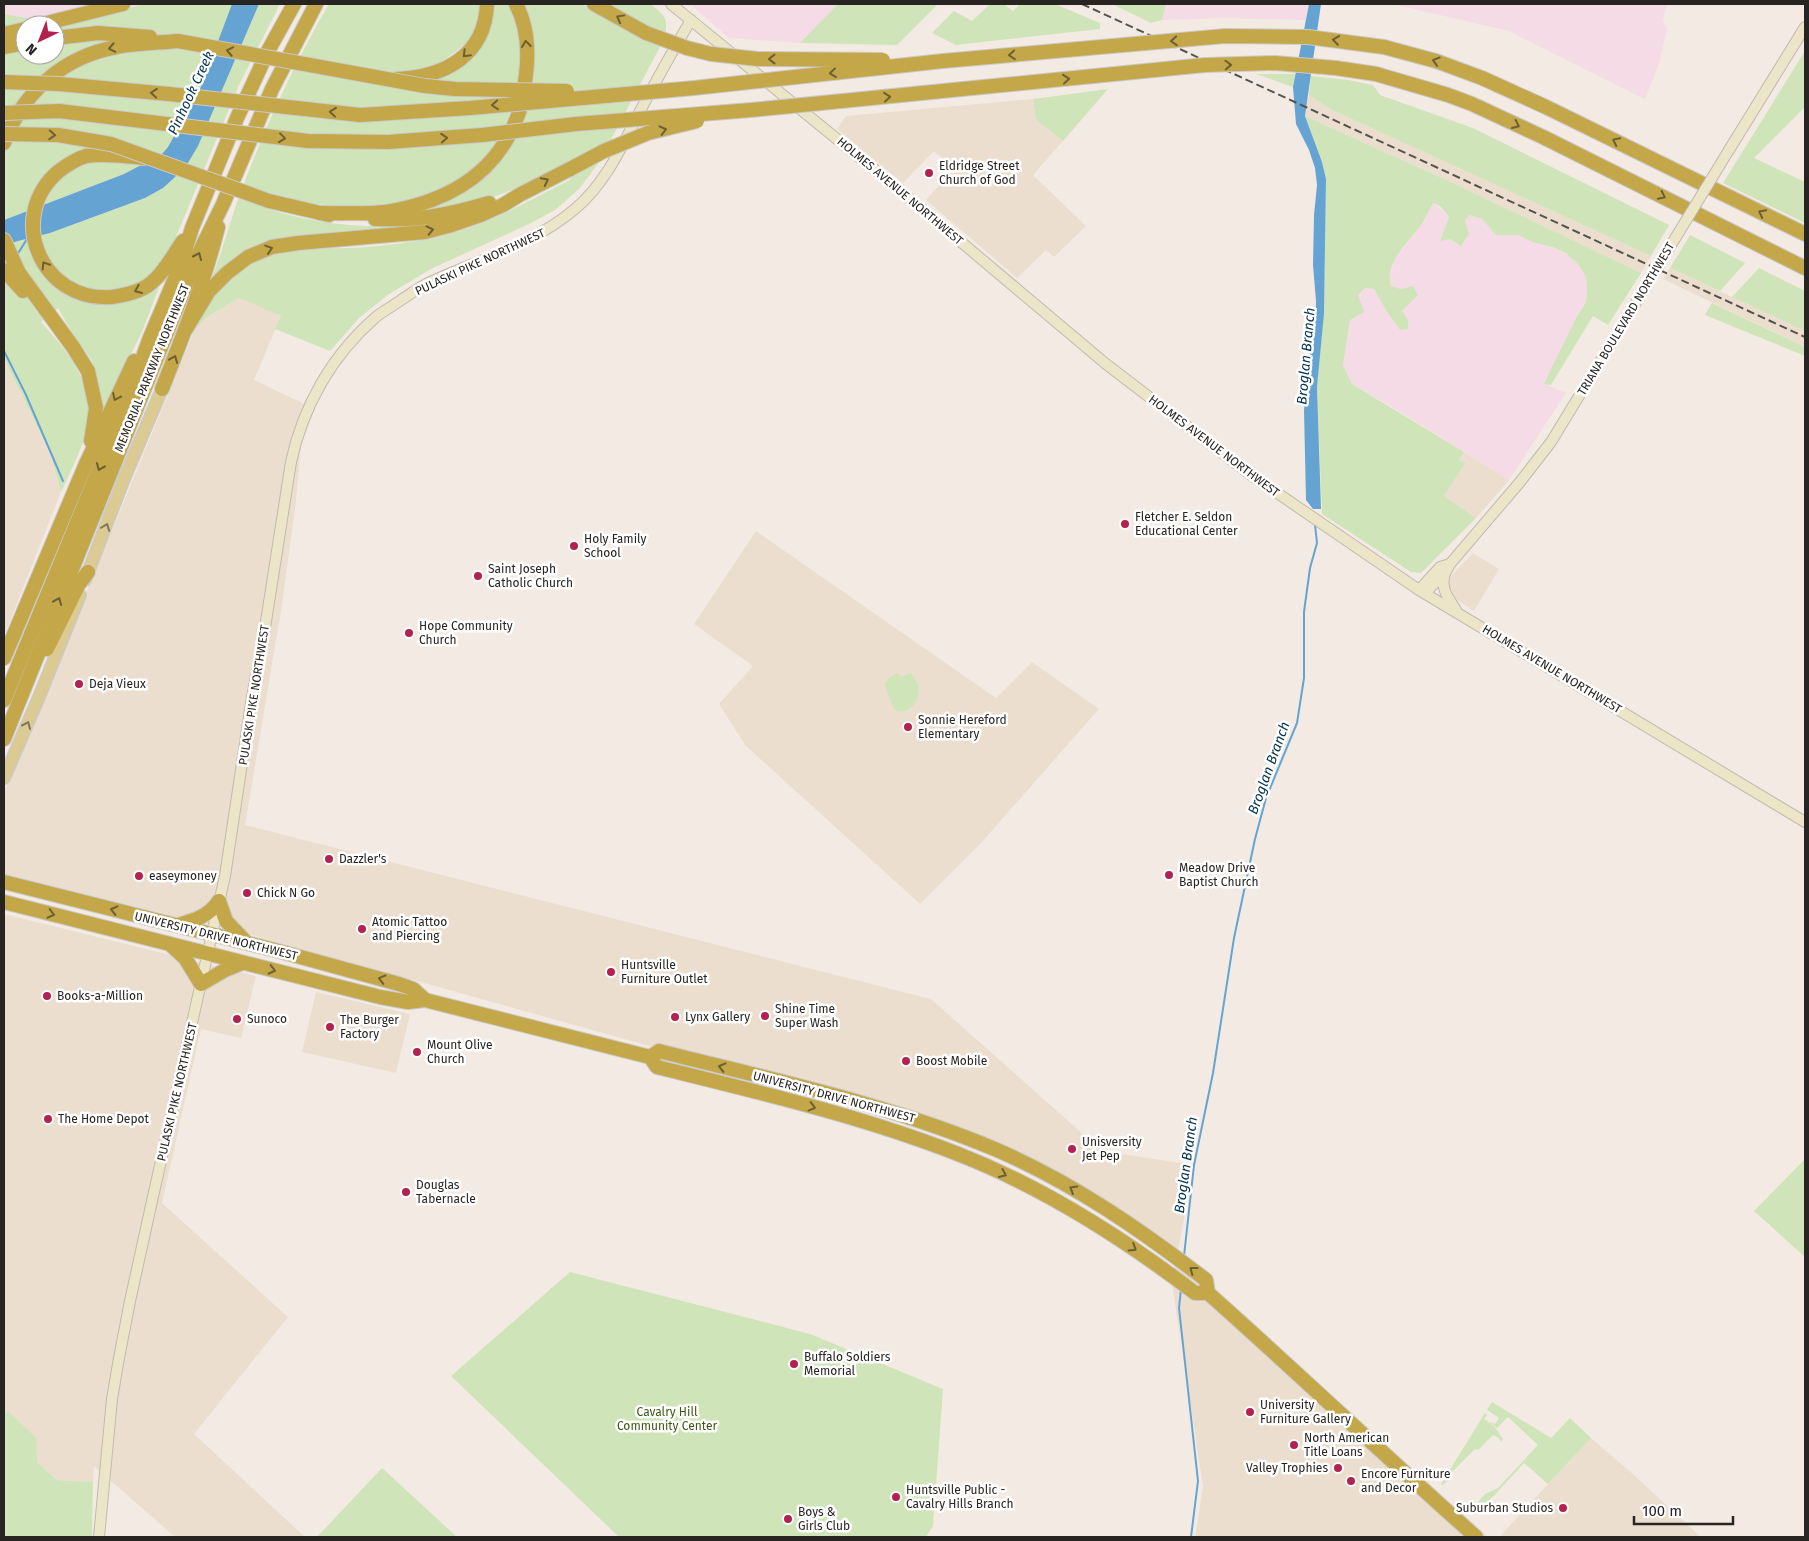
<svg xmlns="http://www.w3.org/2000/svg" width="1809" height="1541" viewBox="0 0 1809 1541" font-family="'Fira Sans',sans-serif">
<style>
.built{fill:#ebdecf}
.industrial{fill:#f4dbe5}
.green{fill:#cfe4b9;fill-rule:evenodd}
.water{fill:#65a4d2}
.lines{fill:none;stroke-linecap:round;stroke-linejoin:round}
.stream{stroke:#65a4d2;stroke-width:2}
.secondary-casing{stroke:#c0b9b1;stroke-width:12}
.primary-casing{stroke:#cbcaca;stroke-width:14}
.highway-casing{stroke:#cbcaca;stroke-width:16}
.secondary{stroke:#ede5c8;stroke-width:10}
.primary{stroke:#dbca91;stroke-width:11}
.highway{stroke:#c3a748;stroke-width:14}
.rail{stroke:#56524e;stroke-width:2;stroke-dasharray:8 4;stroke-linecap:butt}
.secondary-bridge-casing{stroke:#c0b9b1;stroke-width:12;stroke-linecap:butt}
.highway-bridge-casing{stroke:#cbcaca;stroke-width:16;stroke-linecap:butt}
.secondary-bridge{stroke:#ede5c8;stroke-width:10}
.highway-bridge{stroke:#c3a748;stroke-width:14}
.oneway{stroke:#6d5f33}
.oneway2{stroke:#817759}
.poi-dot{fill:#b3224f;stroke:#fff;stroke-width:2}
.labels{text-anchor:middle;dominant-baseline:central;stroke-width:5;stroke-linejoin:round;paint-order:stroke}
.poi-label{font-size:12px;fill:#272421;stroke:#fff;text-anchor:start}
.street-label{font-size:12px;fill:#272421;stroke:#fff}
.park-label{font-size:12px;fill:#3d5813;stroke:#fff}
.water-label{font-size:14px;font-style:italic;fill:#003351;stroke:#fff}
</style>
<rect width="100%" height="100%" fill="#f3ebe3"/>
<g class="built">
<polygon points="1309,95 1330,109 1651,256 1641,273 1453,183 1305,116"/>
<polygon points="1033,99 1036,120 1063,141 1033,175 1086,226 1054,257 1046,250 1017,278 926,200 954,169 934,151 903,183 837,129 846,116"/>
<polygon points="1670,268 1805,331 1805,347 1663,279"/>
<polygon points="239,298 281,316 254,380 315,409 301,444 296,501 282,605 245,825 931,999 1102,1151 1194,1165 1177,1256 1488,1537 1195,1537 1203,1486 1172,1284 1176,1256 1102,1204 961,1133 245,933 4,875 4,792 195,329 207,317"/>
<polygon points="4,358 50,453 61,492 4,636"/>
<polygon points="1464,452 1509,480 1476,518 1444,496 1464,463 1459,460"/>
<polygon points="756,531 996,698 1032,662 1099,709 981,843 920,904 745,745 719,704 753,666 694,624"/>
<polygon points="1473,553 1499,569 1474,611 1450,595 1446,586 1449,578"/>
<polygon points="4,914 256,976 241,1038 201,1029 162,1203 288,1317 194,1434 305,1537 175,1537 94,1466 93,1482 57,1480 37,1462 8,1411 4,1416"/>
<polygon points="316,992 410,1014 396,1073 302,1052"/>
<polygon points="1591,1438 1635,1476 1701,1537 1499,1537"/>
</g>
<g class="industrial">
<polygon points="4,4 145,4 61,24 4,14"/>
<polygon points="690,4 838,4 800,43 729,38"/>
<polygon points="1166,4 1309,4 1306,20 1226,18 1162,20"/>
<polygon points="1392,4 1667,4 1663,21 1667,29 1659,64 1645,99 1509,31"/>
<polygon points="1434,203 1449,217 1440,241 1450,239 1461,246 1469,234 1465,220 1470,215 1482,219 1496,235 1518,235 1532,242 1553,247 1566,253 1578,264 1586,277 1587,292 1586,302 1575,320 1545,384 1566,393 1509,480 1389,405 1352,384 1343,365 1350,320 1358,295 1365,288 1374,289 1387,312 1400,330 1402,311 1418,295 1413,286 1401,289 1391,286 1389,277 1396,257 1426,219 1428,209"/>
</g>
<g class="green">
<path d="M145,4h87l-32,85 -32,58 -6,7 -38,20 -120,46v-206l57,10zM25,25h30v30h-30z"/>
<path d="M259,4h21l-41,81 -68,164 -23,31 -14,7 -54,11 81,-16 -19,50 -40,79 -3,-27 -7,-23 -20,-29 -14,-24 -17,14c32,36 60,68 42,120 -6,17 -14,33 -22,50l-11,-39 -46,-95v-112l14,-5 32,-8 95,-35 18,-10 10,-9 15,-16 10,-17z"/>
<path d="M329,4h153c-1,30 -17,42 -40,57l6,12 6,-2 37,-67h19l6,12 9,37 -2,26 -25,66 -30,32 -59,27 -54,5 -46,-6 -45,-11 -4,14c55,20 121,25 180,16l2,3 -148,14 -76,37 -5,-1c9,-24 16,-49 24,-73 25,-68 55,-135 92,-198z"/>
<path d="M520,4h61l80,41 -63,119 -19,25 -24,21 -26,14 -96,44 -44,26 -30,24 -29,33 -55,-22 6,-13 -42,-18 -32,19 -12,12c5,-10 9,-21 15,-30 13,-20 45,-41 68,-47 22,-5 46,-3 69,-4 31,-1 63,-5 94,-12 45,-10 87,-35 129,-56l8,-21 -50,25 -40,15 -85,17 28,-8 32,-15 24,-18 25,-31 13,-29 9,-40 -5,-52z"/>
<path d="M605,4h46c12,11 18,13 14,31l-16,-7z"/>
<polygon points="838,4 938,4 897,45 800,43"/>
<polygon points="990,4 1004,4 1013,11 1020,4 1055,4 1100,23 1100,29 956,45 932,33 954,11 972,21"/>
<polygon points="1112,4 1166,4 1162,20 1151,23"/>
<polygon points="1805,51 1805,107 1754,158 1805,182 1805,223 1723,183"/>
<polygon points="1256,74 1295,74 1293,87"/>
<polygon points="1311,76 1348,80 1373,85 1380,95 1473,128 1669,225 1651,256 1330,109 1309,95"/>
<polygon points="1108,89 1063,141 1036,120 1033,99"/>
<path d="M1305,116l148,67 188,90 -33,52 -15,-9 -42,69 -7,-1 31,-64 11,-18 1,-10 -1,-15 -8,-13 -12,-11 -13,-6 -21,-5 -14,-7h-22l-14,-16 -12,-4 -5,5 4,14 -8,12 -11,-7 -10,2 9,-24 -8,-10 -7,-4c-6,6 -7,14 -12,21 -13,18 -38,38 -31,62l10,3 12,-3 5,9 -16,16 6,9v9l-8,1 -13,-18 -13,-23 -9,-1 -7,7 6,17 -14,8 -7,45 9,19 112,68 -5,8 6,3 -21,33 32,22 -55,55 -10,-1 -89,-58 -5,-127 7,-73 2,-135 -4,-17z"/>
<polygon points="1690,235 1745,263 1720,291 1670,268"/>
<polygon points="1759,268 1805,291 1805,331 1732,297"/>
<polygon points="1712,303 1805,347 1805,356 1705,315"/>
<path d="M898,673l3,4 9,-4c22,21 -2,46 -16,36l-10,-25 6,-7z"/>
<polygon points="1805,1159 1805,1257 1754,1211"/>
<polygon points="570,1272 810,1334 943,1389 933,1526 926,1537 619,1537 451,1376"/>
<polygon points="1492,1402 1551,1438 1570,1418 1591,1438 1548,1484 1524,1463 1476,1515 1471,1510 1485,1494 1498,1488 1538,1445 1508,1417 1497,1428 1489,1421 1495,1424 1499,1418 1487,1410"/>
<polygon points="8,1411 36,1438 37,1462 57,1480 93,1482 92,1537 4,1537 4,1416"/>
<polygon points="1485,1413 1487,1415 1484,1419 1494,1426 1503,1439 1501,1442 1499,1438 1493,1435 1478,1450 1475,1449 1449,1475 1452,1478 1442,1485 1441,1484"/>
<polygon points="382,1468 457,1537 317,1537"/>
</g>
<g class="water">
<polygon points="232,4 259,4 198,146 188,163 173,179 163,188 145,198 50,233 18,241 4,246 4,220 124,174 162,154 168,147 200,89"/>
<polygon points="1309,4 1321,4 1305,116 1322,162 1326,179 1324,314 1317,387 1321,509 1313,509 1306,500 1304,410 1309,358 1315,331 1316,301 1313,265 1314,215 1317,185 1315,168 1309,150 1296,124 1293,87"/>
</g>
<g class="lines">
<g class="stream">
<polyline points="17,255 27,239"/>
<polyline points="4,351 26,395 63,481"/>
<polyline points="1184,1256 1194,1165 1213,1073 1234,938 1255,839 1266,798 1297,723 1304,678 1304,612 1310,568 1317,543 1315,525"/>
<polyline points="1181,1289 1179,1308 1198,1481 1191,1537"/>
</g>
<g class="secondary-casing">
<g id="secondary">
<polyline points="671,4 891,183 1106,364 1251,475 1419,590 1805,822"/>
<polyline points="1729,150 1805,27"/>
<path d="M1445,573c-5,16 3,24 11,37"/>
<polyline points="1419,590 1440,567 1450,564"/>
<polyline points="1425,593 1445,573 1450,564 1520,482 1551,442 1640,296"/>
<path d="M99,1537l13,-138 7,-41 11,-57 22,-100 73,-325 27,-179 12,-63 27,-172c12,-56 41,-107 85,-145 7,-6 17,-11 25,-17 8,-5 17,-12 25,-16 51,-24 105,-38 149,-75 30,-25 46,-61 64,-96 17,-32 34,-63 52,-93"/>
</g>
</g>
<g class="primary-casing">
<g id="primary">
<polyline points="85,580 124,479 162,389"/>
<polyline points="4,778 39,697 80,595"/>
</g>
</g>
<g class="highway-casing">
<g id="highway">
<polyline points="594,4 646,33"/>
<polyline points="39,25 123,4"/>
<polyline points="4,34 25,29"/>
<polyline points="55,38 98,33 150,37"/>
<polyline points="4,47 25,43"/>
<polyline points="1384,47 1436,61 1482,78 1546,107 1805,234"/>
<polyline points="1376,74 1448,95 1472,104 1543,137 1805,268"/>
<path d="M397,79c47,-2 88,-23 90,-75"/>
<path d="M4,143c18,-50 60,-87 113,-96 20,-4 41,-4 61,-6"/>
<path d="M143,158c-19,-2 -39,-5 -57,-2 -10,3 -19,9 -27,15 -54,45 -18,132 53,126 13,-2 29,-5 39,-14 14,-11 22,-28 32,-42"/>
<polyline points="269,201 329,215"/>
<path d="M320,213c25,0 51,2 76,-3 56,-11 102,-39 122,-95 3,-7 4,-15 5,-22 6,-29 7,-62 -7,-89"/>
<path d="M375,219c43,2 73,-4 114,-16"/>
<polyline points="4,240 19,273 73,347 88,371 96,408 91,441"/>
<polyline points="4,270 23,291"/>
<polyline points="186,329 209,291 227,273 248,257 272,247 298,243 425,232 452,225 481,215 503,205 521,194 570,169"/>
<path d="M162,389c21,-53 42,-106 56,-162"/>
<polyline points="47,649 79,584 88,572"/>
<polyline points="4,658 85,466 134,361"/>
<polyline points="4,700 127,401 149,340 181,264 192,228 237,118 268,51 294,4"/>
<polyline points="4,739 198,255 223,204 272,89 316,4"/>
<polyline points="4,882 275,950 399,984 413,989 425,1000"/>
<polyline points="219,901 226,921 246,942"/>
<path d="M4,902l376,95 28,5 17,-2 225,57 7,10c101,25 204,49 301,87 85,33 165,84 237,139h13"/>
<path d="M178,925c17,-5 31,-9 41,-24"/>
<polyline points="172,946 185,958 201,984 225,970 242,963"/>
<path d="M650,1057l9,-6c114,29 230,53 338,99 76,33 144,80 209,130l2,13c90,80 178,164 268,244"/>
</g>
</g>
<use href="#secondary" class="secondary"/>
<use href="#primary" class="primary"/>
<use href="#highway" class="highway"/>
<polyline class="rail" points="1082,4 1805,337"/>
<g class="secondary-bridge-casing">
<polyline id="secondary-bridge" points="1640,296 1729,150"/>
</g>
<g class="highway-bridge-casing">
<g id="highway-bridge">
<polyline points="646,33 687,48 711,54 758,59 883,60"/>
<polyline points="178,41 425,86 455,89 567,91"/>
<polyline points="4,82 59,84 169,94 360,115 470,108 694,88 943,61 1225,36 1308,37 1384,47"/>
<polyline points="4,113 59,111 308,141 388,142 482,135 576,124 751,110 1205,65 1275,63 1336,68 1376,74"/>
<polyline points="4,134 58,135 111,144 269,201"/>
<polyline points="570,169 604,151 648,133 697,121"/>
</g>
</g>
<use href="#secondary-bridge" class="secondary-bridge"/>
<use href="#highway-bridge" class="highway-bridge"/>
</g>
<defs><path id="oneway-chevron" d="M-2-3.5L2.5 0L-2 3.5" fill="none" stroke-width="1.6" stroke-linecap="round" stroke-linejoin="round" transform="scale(1.25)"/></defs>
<g class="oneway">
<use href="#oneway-chevron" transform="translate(620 18) rotate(-151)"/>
<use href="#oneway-chevron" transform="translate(1336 40) rotate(-172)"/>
<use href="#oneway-chevron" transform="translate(1174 41) rotate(175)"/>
<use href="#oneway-chevron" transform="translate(526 44) rotate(-97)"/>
<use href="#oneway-chevron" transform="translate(112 48) rotate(169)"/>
<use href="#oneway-chevron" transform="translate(230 51) rotate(-169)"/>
<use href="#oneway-chevron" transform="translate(466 54) rotate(135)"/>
<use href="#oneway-chevron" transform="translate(1012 55) rotate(175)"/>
<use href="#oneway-chevron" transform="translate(772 59) rotate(-180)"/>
<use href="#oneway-chevron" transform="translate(1436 61) rotate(-163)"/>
<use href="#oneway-chevron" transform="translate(1228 65) rotate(-2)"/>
<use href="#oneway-chevron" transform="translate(833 73) rotate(174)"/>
<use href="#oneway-chevron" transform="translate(1066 79) rotate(-6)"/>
<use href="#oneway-chevron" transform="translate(154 93) rotate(-175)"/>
<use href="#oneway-chevron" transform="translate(887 97) rotate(-6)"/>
<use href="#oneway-chevron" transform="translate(495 105) rotate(175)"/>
<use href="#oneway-chevron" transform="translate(333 112) rotate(-174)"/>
<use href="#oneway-chevron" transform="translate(1516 125) rotate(25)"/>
<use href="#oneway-chevron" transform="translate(663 130) rotate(-14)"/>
<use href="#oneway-chevron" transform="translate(52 135) rotate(3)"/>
<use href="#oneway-chevron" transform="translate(282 138) rotate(7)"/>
<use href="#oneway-chevron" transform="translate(444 138) rotate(-4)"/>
<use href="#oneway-chevron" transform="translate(1616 141) rotate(-154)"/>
<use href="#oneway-chevron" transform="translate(545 181) rotate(-27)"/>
<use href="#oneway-chevron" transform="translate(1662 196) rotate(26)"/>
<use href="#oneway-chevron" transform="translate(1762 213) rotate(-153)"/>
<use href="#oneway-chevron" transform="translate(430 230) rotate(-13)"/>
<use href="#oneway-chevron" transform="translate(269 249) rotate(-18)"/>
<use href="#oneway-chevron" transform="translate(198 256) rotate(-66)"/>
<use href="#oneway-chevron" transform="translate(45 265) rotate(-123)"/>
<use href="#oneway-chevron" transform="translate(138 290) rotate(157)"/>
<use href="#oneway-chevron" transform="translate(174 359) rotate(-68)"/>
<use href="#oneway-chevron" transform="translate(116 397) rotate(115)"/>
<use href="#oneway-chevron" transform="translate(100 467) rotate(112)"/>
<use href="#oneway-chevron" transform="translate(58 601) rotate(-68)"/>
<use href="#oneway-chevron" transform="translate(114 910) rotate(-166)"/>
<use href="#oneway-chevron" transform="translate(51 914) rotate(14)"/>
<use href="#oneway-chevron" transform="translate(272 970) rotate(14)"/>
<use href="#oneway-chevron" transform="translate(382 979) rotate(-165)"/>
<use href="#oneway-chevron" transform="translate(722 1067) rotate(-166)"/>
<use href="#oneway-chevron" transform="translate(812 1107) rotate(15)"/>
<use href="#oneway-chevron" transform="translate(1003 1174) rotate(24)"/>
<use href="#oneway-chevron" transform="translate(1073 1189) rotate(-150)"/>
<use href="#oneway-chevron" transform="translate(1133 1248) rotate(32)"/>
<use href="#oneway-chevron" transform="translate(1193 1270) rotate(-143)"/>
</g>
<g class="oneway2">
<use href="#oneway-chevron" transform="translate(106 527) rotate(-69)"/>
<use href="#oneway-chevron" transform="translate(27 725) rotate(-66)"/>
</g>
<g class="poi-dot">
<circle cx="929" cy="173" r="5"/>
<circle cx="1125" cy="524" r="5"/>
<circle cx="574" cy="546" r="5"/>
<circle cx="478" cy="576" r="5"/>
<circle cx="409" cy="633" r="5"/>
<circle cx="79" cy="684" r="5"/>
<circle cx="908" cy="727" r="5"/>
<circle cx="329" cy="859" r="5"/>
<circle cx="1169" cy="875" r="5"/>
<circle cx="139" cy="876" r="5"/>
<circle cx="247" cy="893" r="5"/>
<circle cx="362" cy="929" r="5"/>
<circle cx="611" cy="972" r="5"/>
<circle cx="47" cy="996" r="5"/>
<circle cx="765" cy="1016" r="5"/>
<circle cx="675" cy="1017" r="5"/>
<circle cx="237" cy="1019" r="5"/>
<circle cx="330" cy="1027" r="5"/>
<circle cx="417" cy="1052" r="5"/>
<circle cx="906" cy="1061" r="5"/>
<circle cx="48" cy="1119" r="5"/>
<circle cx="1072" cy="1149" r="5"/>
<circle cx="406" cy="1192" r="5"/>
<circle cx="794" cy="1364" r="5"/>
<circle cx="1250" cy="1412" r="5"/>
<circle cx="1294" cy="1445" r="5"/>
<circle cx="1338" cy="1468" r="5"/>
<circle cx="1351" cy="1481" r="5"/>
<circle cx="896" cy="1497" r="5"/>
<circle cx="1563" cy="1508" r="5"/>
<circle cx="788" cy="1519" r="5"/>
</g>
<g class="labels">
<g class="poi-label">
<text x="939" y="166">Eldridge Street<tspan x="939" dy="14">Church of God</tspan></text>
<text x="1135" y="517">Fletcher E. Seldon<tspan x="1135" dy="14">Educational Center</tspan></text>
<text x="584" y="539">Holy Family<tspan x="584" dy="14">School</tspan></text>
<text x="488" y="569">Saint Joseph<tspan x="488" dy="14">Catholic Church</tspan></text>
<text x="419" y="626">Hope Community<tspan x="419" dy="14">Church</tspan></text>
<text x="89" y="684">Deja Vieux</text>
<text x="918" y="720">Sonnie Hereford<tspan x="918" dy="14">Elementary</tspan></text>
<text x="339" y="859">Dazzler's</text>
<text x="1179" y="868">Meadow Drive<tspan x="1179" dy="14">Baptist Church</tspan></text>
<text x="149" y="876">easeymoney</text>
<text x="257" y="893">Chick N Go</text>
<text x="372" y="922">Atomic Tattoo<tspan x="372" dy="14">and Piercing</tspan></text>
<text x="621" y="965">Huntsville<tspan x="621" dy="14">Furniture Outlet</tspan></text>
<text x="57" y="996">Books-a-Million</text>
<text x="775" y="1009">Shine Time<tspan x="775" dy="14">Super Wash</tspan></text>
<text x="685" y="1017">Lynx Gallery</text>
<text x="247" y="1019">Sunoco</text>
<text x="340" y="1020">The Burger<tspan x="340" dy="14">Factory</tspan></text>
<text x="427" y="1045">Mount Olive<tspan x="427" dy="14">Church</tspan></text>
<text x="916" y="1061">Boost Mobile</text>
<text x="58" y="1119">The Home Depot</text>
<text x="1082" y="1142">Unisversity<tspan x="1082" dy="14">Jet Pep</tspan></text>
<text x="416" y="1185">Douglas<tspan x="416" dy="14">Tabernacle</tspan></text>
<text x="804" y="1357">Buffalo Soldiers<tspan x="804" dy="14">Memorial</tspan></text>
<text x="1260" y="1405">University<tspan x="1260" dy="14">Furniture Gallery</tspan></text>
<text x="1304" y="1438">North American<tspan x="1304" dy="14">Title Loans</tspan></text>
<text x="1328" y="1468" text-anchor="end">Valley Trophies</text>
<text x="1361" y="1474">Encore Furniture<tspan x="1361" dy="14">and Decor</tspan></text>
<text x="906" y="1490">Huntsville Public -<tspan x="906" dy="14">Cavalry Hills Branch</tspan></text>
<text x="1553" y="1508" text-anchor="end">Suburban Studios</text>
<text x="798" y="1512">Boys &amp;<tspan x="798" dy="14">Girls Club</tspan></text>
</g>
<g class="street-label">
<text transform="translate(900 191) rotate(40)">HOLMES AVENUE NORTHWEST</text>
<text transform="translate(480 262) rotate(-25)">PULASKI PIKE NORTHWEST</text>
<text transform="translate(1626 319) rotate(-59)">TRIANA BOULEVARD NORTHWEST</text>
<text transform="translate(152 368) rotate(-68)">MEMORIAL PARKWAY NORTHWEST</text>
<text transform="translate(1214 446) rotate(37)">HOLMES AVENUE NORTHWEST</text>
<text transform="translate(1552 669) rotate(31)">HOLMES AVENUE NORTHWEST</text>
<text transform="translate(254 695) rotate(-81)">PULASKI PIKE NORTHWEST</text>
<text transform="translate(216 936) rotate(14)">UNIVERSITY DRIVE NORTHWEST</text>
<text transform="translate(177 1092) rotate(-77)">PULASKI PIKE NORTHWEST</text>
<text transform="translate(834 1097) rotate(15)">UNIVERSITY DRIVE NORTHWEST</text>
</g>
<g class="park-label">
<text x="667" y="1412">Cavalry Hill<tspan x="667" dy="14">Community Center</tspan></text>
</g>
<g class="water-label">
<text transform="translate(191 93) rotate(-65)">Pinhook Creek</text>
<text transform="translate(1306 356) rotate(-85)">Broglan Branch</text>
<text transform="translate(1269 768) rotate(-70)">Broglan Branch</text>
<text transform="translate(1186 1165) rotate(-82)">Broglan Branch</text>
</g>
</g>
<rect width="1809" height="1541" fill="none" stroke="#272421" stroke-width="10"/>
<g transform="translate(40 40) rotate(223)"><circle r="24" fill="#ffffff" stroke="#a9a7a6"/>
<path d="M0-4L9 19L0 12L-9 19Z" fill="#b3224f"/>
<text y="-8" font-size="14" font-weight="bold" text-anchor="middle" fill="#272421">N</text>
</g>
<path d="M1634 1516v8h99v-8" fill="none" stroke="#272421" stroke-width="2.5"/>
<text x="1642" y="1516" font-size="15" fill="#272421" stroke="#ffffff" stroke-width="4" paint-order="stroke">100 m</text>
</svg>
